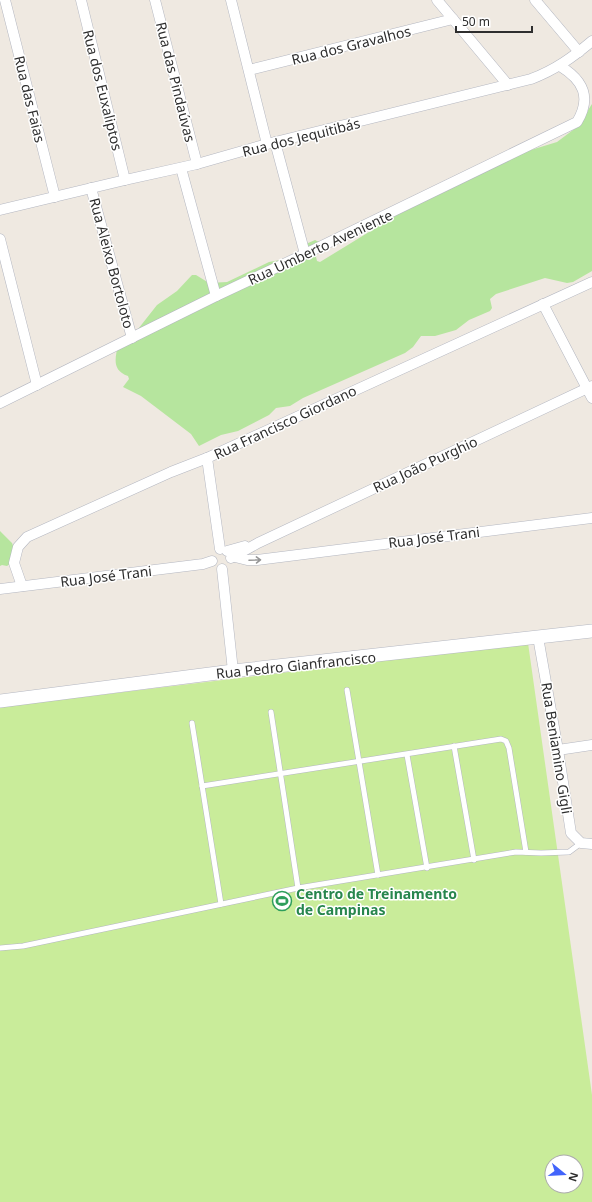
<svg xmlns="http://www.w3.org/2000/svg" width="592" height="1202" viewBox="0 0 592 1202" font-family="'Noto Sans',sans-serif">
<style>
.green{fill:#b6e59e}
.pitch{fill:#c9ec9a;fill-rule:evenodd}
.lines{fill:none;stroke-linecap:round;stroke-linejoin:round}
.service-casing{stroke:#b4b7c1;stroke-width:6}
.minor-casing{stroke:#b4b7c1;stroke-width:11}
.tertiary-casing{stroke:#b4b7c1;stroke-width:14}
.service{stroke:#fff;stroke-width:5}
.minor{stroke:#fff;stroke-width:10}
.tertiary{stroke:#fff;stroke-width:13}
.oneway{stroke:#969696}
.labels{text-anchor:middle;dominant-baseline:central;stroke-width:3;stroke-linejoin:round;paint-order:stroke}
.street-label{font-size:14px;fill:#2e2e2e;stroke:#fff}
.leisure-label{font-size:14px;font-weight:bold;fill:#27864d;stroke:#fff;text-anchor:start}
</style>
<rect width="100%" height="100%" fill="#efe9e1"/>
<g class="green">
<path d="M592,104v167l-19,11 -6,1 -22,-5 -49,16 -6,5 2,9 -2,3 -21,9 -13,10 -21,6h-14l-8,11 -8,6 -102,45 -13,8 -14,2 -7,7 -31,16 -17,4 -22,11 -8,-12 -50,-38 -18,-9 6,-8 -1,-3c-16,-6 -13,-17 -10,-31l13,-7 26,-33 20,-14 15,-16h4l13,8 18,-1 42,-20 27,-5 10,-13 9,-4 6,3 -5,14 1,4 3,1 67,-41 31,-24 83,-38 56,-17 20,-15z"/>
<polygon points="0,531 12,543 18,558 7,566 2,565 0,566"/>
</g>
<path class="pitch" d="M528,643l64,452v107h-592v-495zM552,1162h24v24h-24z"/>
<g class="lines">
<g class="service-casing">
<g id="service">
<polyline points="347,690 378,875"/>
<polyline points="271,712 298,888"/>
<polyline points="192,723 221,904"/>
<polyline points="454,746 474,860"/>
<polyline points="407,755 427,868"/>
<polyline points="202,786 501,739 506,741 509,748 526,852"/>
<polyline points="0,948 23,946 298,888 516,852 541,853 569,852 581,843"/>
</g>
</g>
<g class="minor-casing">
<g id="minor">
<polyline points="5,0 55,197"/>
<polyline points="81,0 125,180"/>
<polyline points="155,0 197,164"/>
<polyline points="231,0 267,144"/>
<polyline points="437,0 508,85"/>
<polyline points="535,0 579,52"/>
<polyline points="249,70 453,19"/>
<polyline points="275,142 305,254"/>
<polyline points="181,168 216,296"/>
<polyline points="91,188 132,338"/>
<path d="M0,210l125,-30 72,-16 70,-20 264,-65c24,-9 42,-22 61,-38"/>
<polyline points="0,239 37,385"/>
<polyline points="543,304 592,398"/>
<path d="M0,403l216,-107 89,-42 272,-132c15,-25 6,-42 -17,-56"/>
<polyline points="207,458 220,549"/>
<polyline points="227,551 245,546"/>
<polyline points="235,557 247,560 257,560 592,518"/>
<polyline points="231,558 258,543 592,386"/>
<polyline points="222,569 233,671"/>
<polyline points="22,586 14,563 18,547 27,537 171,472 207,458 592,282"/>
<polyline points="0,589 203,564 212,561"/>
<polyline points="538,637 558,750 571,833 581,843 592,844"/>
<polyline points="558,750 592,745"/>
</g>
</g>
<g class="tertiary-casing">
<polyline id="tertiary" points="0,701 233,671 592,631"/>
</g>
<use href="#service" class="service"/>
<use href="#minor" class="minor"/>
<use href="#tertiary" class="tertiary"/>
</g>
<defs><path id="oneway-shaft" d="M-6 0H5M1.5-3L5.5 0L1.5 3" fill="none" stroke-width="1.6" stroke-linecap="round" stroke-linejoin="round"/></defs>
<use class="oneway" href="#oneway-shaft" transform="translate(255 560) rotate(-2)"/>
<defs>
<g id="stadium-ring" transform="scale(1)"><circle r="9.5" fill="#fff" stroke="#2e9e5b" stroke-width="1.5"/><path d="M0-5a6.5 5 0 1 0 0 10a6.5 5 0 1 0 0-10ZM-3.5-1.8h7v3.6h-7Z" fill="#2e9e5b"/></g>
</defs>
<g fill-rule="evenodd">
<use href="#stadium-ring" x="282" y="901"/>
</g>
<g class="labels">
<g class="street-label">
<text transform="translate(351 45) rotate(-14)">Rua dos Gravalhos</text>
<text transform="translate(176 82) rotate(76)">Rua das Pindaúvas</text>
<text transform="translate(103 90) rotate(76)">Rua dos Euxaliptos</text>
<text transform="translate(30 99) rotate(76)">Rua das Faias</text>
<text transform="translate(301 137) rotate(-14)">Rua dos Jequitibás</text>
<text transform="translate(320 247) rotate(-25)">Rua Umberto Aveniente</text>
<text transform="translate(112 263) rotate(75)">Rua Aleixo Bortoloto</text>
<text transform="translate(285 422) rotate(-25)">Rua Francisco Giordano</text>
<text transform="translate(425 464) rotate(-25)">Rua João Purghio</text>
<text transform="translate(434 537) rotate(-7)">Rua José Trani</text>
<text transform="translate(106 576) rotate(-7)">Rua José Trani</text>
<text transform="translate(296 665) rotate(-6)">Rua Pedro Gianfrancisco</text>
<text transform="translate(557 748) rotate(81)">Rua Beniamino Gigli</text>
</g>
<g class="leisure-label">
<text x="296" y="893">Centro de Treinamento<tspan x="296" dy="16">de Campinas</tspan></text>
</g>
</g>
<g transform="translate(564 1174) rotate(108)"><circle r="19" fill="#ffffff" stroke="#ababab"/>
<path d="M0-3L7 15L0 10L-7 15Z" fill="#4264fb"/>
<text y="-6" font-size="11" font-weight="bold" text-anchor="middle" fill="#2e2e2e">N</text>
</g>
<path d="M456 26v6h76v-6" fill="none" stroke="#2e2e2e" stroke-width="2"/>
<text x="462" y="26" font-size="12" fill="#2e2e2e" stroke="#ffffff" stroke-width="3" paint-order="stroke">50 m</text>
</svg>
